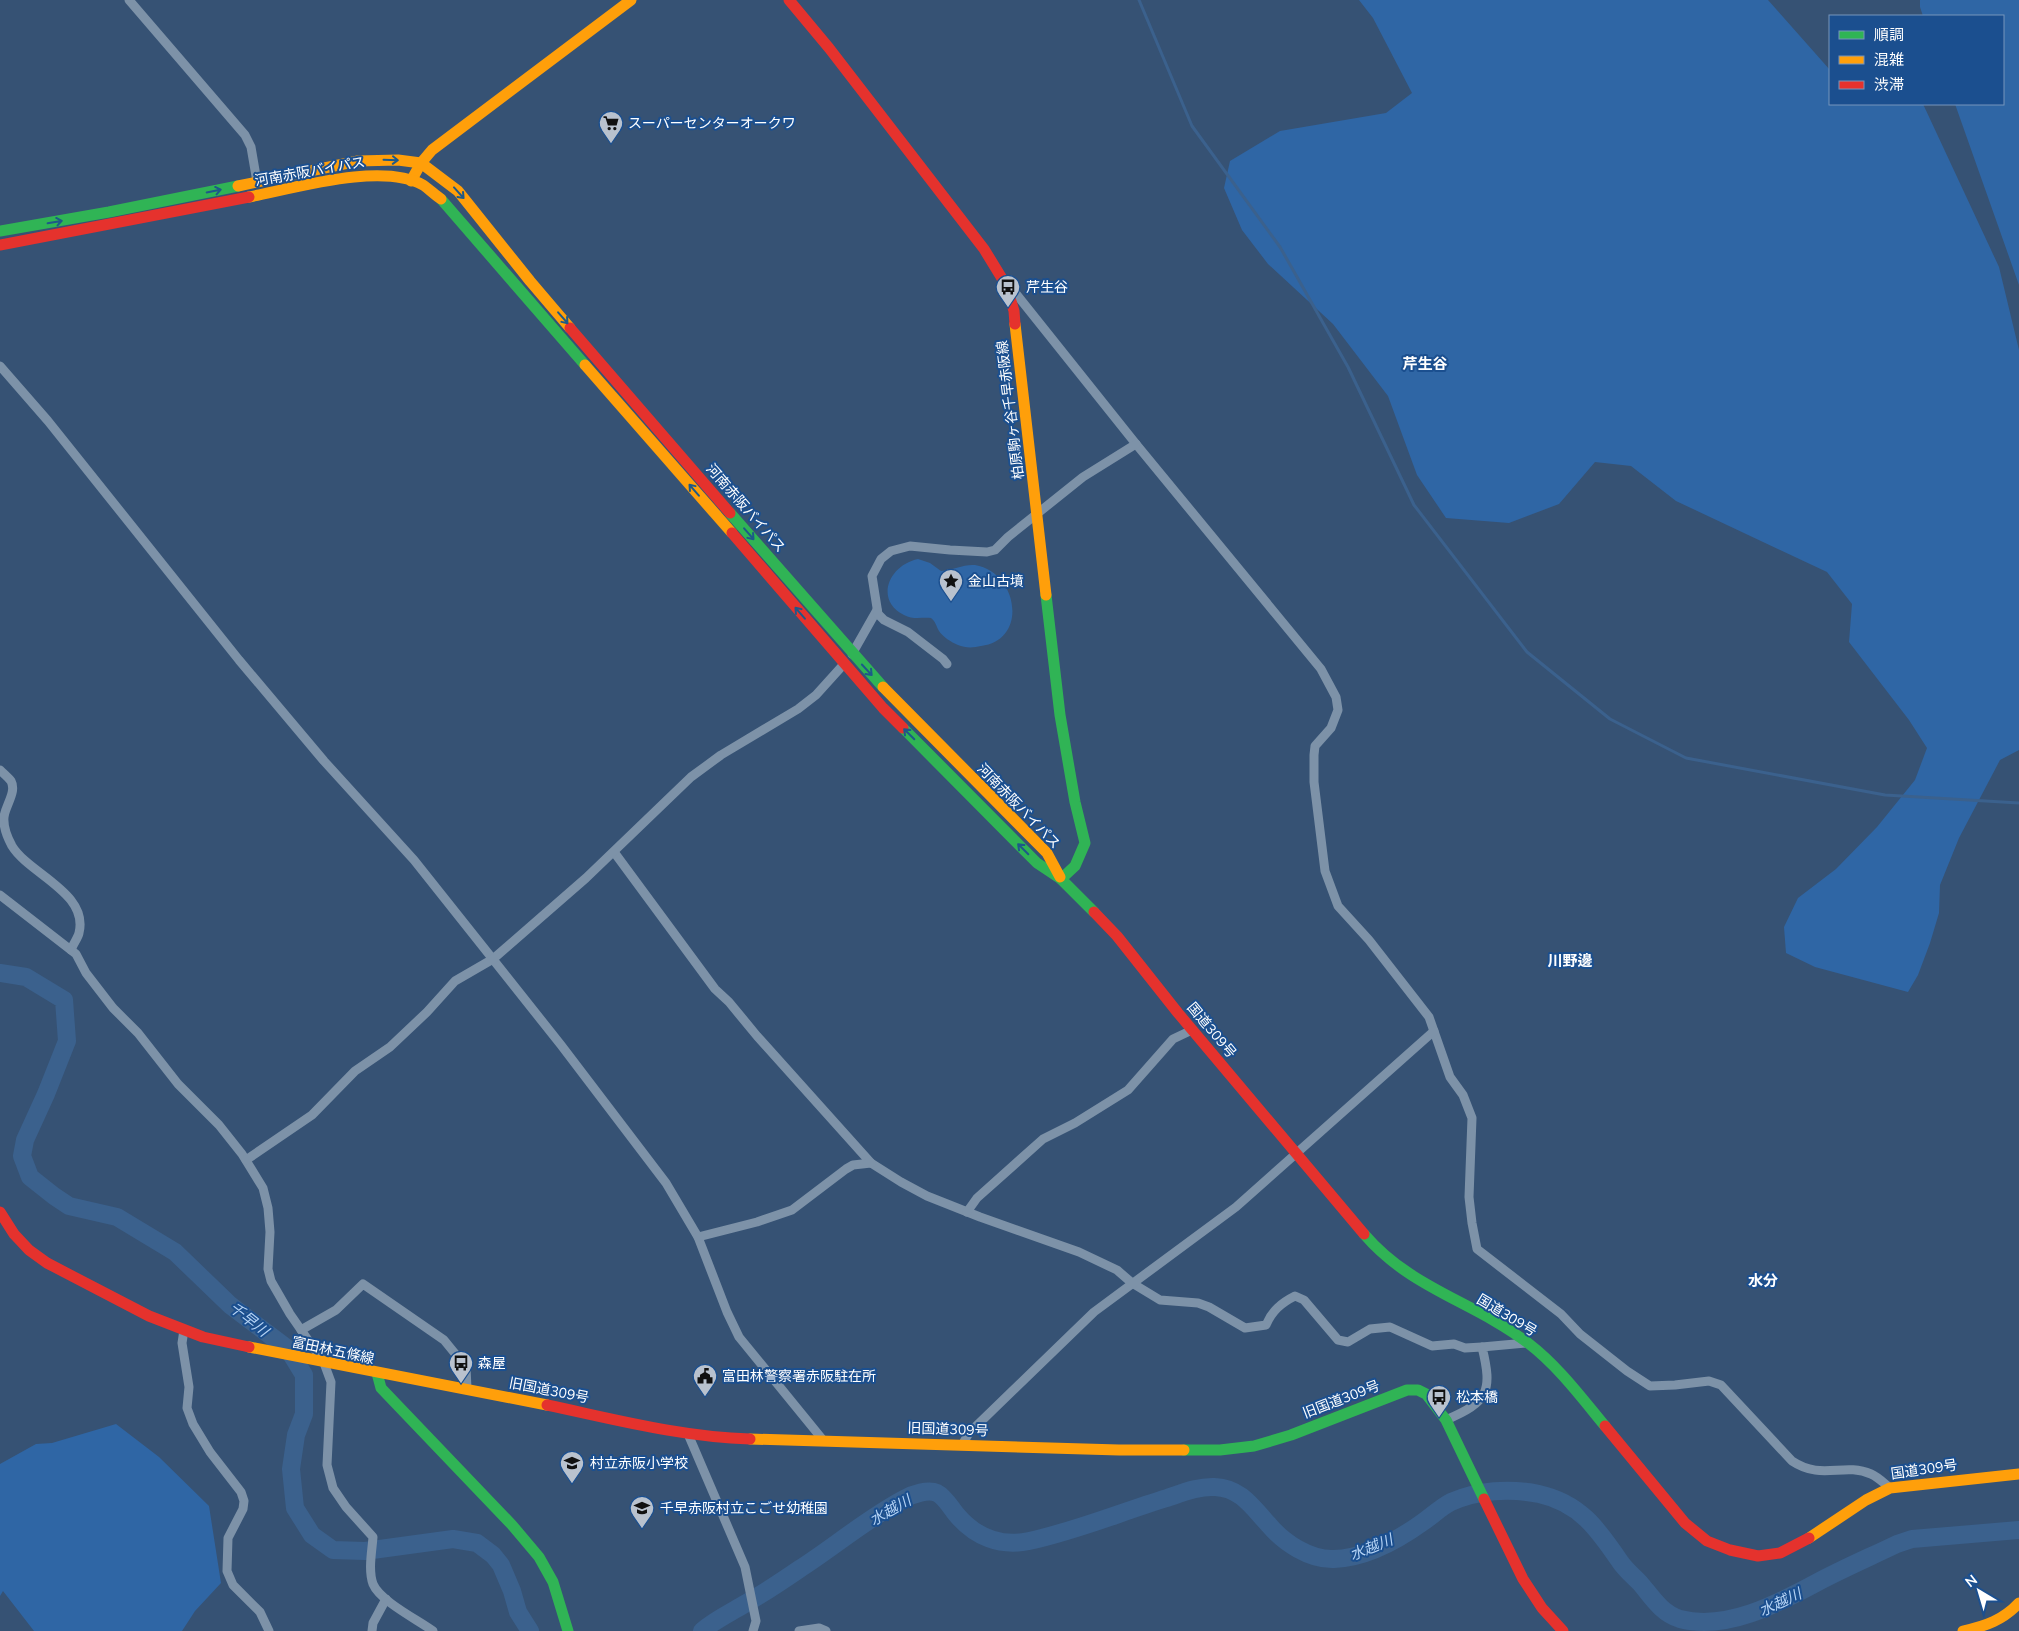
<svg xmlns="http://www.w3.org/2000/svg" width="2019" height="1631" viewBox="0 0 2019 1631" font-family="Mulish,'Noto Sans JP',sans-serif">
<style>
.green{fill:#2f66a5}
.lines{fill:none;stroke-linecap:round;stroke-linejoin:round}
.stream{stroke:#3b618d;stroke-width:3}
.river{stroke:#3b618d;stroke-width:18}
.street{stroke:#7d92a8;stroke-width:9}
.fast{stroke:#30b455;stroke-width:11}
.slow{stroke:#ff9f0a;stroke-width:11}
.jam{stroke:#e5322d;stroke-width:11}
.oneway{stroke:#1d5989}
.labels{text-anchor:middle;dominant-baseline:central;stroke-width:4;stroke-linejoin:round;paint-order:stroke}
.poi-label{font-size:14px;fill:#fff;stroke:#1b4f8f;text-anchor:start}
.street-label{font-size:14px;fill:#fff;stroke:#1b4f8f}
.neighbourhood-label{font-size:15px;font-weight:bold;fill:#fff;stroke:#1b4f8f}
.water-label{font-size:15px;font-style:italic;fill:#b5d3f5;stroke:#1b4f8f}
</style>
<rect width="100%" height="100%" fill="#365274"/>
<g class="green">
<polygon points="1359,0 1768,0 1830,70 1830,104 1923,104 1999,267 2019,350 2019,750 2000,760 1959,838 1940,885 1939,913 1930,943 1918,975 1908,992 1815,967 1786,953 1784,927 1798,898 1836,869 1877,827 1915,780 1927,748 1909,720 1849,642 1852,604 1827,572 1676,501 1631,466 1595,462 1559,504 1509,523 1446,518 1417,475 1388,396 1333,324 1268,264 1242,230 1224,188 1230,161 1280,131 1386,113 1412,93 1373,18"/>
<polygon points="1920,0 2019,0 2019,285 1955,104 2003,104 2003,16 1923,16 1920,7"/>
<path d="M918,559l12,4 11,8c12,-1 23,-7 34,-6 43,7 54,75 6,81 -8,2 -16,2 -23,-1 -7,-3 -15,-8 -19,-14 -3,-5 -3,-9 -8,-13 -9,-1 -18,2 -27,-3 -30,-15 -15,-50 14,-56z"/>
<polygon points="116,1424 159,1457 209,1506 221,1583 195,1611 182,1631 34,1631 3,1591 0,1596 0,1464 36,1444 52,1443"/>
</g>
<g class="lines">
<polyline class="stream" points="1139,0 1192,126 1280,247 1348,367 1414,505 1527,652 1610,719 1686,758 1885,795 2019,803"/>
<g class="river">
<polyline points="0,973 26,977 64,1000 67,1041 46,1094 25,1140 22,1156 30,1177 54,1196 69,1206 117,1217 175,1252 230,1305 288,1349 304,1375 304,1414 296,1435 291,1469 295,1508 312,1535 333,1550 365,1551 453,1539 477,1543 493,1555 501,1565 512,1591 518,1612 530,1631"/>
<path d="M702,1631c13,-11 26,-17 41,-26 20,-11 39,-24 58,-37 34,-22 67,-50 103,-69 9,-5 24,-10 33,-6 8,4 14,15 19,21 19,23 44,33 73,27 47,-10 92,-29 138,-43 15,-5 32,-12 48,-11 26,1 38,21 54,38 15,18 41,35 65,34 31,-1 64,-19 89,-37 9,-6 18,-15 28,-20 27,-12 59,-14 88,-8 41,9 59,35 82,69 5,7 12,13 19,20 12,14 21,30 40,36 46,12 97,-15 136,-36 26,-14 54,-26 81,-39l15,-5 107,-9"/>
</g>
<g class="street">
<polyline points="129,0 245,135 251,147 257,182"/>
<path d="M1009,285l127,159 185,225 15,28 2,13 -7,18 -16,18 -1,9v27l11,89 13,35 31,34 60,77 21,60 13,18 9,23 -3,79 3,26 5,26 84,65 19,20 47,37 23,15 25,-1 34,-4 12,4 71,76c30,20 51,1 79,13 7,3 14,10 19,14"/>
<polyline points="0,366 48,421 239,660 324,761 414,860 561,1045 666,1183 698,1237 727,1312 739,1337 823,1440"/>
<polyline points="852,654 877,610"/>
<polyline points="947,664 943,659 908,632 884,620 878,614 872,576 881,559 891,551 910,546 950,550 987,552 995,550 1008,537 1083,477 1136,444"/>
<path d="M0,770c3,3 8,7 11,11 6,11 -6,25 -7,36 -1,11 3,20 8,29 17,28 77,47 67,87 -1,5 -6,11 -8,17"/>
<path d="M614,852l101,137 14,13 28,34 114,127 30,19 26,14 53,21 99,35 38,18 15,13 28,17 38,3 11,4 36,21 21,-3c6,-14 15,-22 29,-29l9,4 34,40 10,2 22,-13 20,-2 42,19 22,-2 11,4 17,-1"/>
<path d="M0,895l76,59 10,19 27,35 25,25 40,51 41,41 23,29 21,34 5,20 2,24 -2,37 3,12 19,33 34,49 7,19 -4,83 6,23 13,19 27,30c-1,14 -5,33 0,47 7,17 45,36 60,47"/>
<polyline points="246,1160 312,1115 355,1071 390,1047 427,1012 455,981 493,959 586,878 691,777 721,755 798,709 816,695 844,664"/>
<polyline points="967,1212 977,1198 1043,1139 1075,1123 1128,1090 1173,1039 1192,1030"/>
<polyline points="698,1237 757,1222 792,1210 846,1169 853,1165 871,1163"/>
<polyline points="184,1330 182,1343 189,1387 187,1408 193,1424 210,1452 241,1492 244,1501 243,1509 228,1538 227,1571 233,1585 260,1612 269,1631"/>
<polyline points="301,1330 336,1310 363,1284 444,1340 466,1367 467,1389"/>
<path d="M1446,1420c42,-18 47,-28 36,-73l44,-4"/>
<polyline points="688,1434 745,1567 756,1621 753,1631"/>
<polyline points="962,1445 969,1433 1094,1312 1236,1207 1434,1031"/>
<polyline points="372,1631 373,1623 386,1599"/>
<polyline points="799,1631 819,1628 826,1631"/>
</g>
<g class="fast">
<polyline points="441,199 585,365"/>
<polyline points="0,231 109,212 238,186"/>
<polyline points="730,513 883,687"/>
<polyline points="1046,595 1060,715 1075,802 1085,843 1075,866 1061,879"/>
<polyline points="903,728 1037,863 1061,879 1094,912"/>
<path d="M1364,1234c47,55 109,67 164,109 30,23 53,54 77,83"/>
<polyline points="377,1373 381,1388 512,1525 539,1557 553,1582 568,1631"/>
<polyline points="1184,1450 1220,1450 1254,1446 1291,1435 1407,1390 1418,1390 1426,1394 1446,1420 1484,1499"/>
</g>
<g class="slow">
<polyline points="411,181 421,163 432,150 631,0"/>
<polyline points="238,186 358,161 398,160 421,163 458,191 530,281 570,328"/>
<path d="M249,197c46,-9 133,-35 174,-12 6,4 12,10 18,14"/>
<polyline points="1015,324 1046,595"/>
<polyline points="585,365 732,533"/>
<polyline points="883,687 1047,853 1060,877"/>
<polyline points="249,1347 547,1405"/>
<polyline points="750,1439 1119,1450 1184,1450"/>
<polyline points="1809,1538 1866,1500 1890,1488 2019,1474"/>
<path d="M1963,1631c23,-5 40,-11 56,-28"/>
</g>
<g class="jam">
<polyline points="789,0 829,48 984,249 1006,285 1014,311 1015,324"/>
<polyline points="0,245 249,197"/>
<polyline points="570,328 730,513"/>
<polyline points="732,533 883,708 903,728"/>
<polyline points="1094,912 1117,936 1178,1013 1364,1234"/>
<polyline points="0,1212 14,1234 29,1250 47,1263 149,1316 203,1337 249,1347"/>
<path d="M547,1405c67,14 134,32 203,34"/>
<polyline points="1605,1426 1685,1523 1707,1541 1730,1550 1758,1556 1780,1553 1809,1538"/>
<polyline points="1484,1499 1523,1579 1542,1608 1563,1631"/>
</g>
</g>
<defs><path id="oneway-shaft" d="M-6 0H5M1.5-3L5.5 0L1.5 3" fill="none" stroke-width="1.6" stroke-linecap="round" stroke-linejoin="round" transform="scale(1.25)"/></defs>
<g class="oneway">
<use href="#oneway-shaft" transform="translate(391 160) rotate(2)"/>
<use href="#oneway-shaft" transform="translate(214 191) rotate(-11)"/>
<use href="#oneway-shaft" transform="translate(459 193) rotate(48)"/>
<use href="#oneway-shaft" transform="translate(55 222) rotate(-10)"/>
<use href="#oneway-shaft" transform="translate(563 318) rotate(49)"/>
<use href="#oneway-shaft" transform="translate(694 490) rotate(-131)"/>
<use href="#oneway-shaft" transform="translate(749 534) rotate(49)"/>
<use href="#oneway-shaft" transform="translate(800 613) rotate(-131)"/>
<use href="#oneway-shaft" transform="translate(867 670) rotate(47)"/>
<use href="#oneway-shaft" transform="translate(909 734) rotate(-135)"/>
<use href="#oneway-shaft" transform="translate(1023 849) rotate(-135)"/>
</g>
<defs>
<g id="supermarket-pin" transform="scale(1.25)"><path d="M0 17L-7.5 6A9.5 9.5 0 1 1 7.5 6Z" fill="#b9c2ce" stroke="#1b4f8f"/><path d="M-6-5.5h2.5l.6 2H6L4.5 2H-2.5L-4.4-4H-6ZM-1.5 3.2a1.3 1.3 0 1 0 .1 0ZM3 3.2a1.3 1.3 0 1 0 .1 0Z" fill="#111"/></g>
<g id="bus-pin" transform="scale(1.25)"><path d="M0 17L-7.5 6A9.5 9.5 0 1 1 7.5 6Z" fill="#b9c2ce" stroke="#1b4f8f"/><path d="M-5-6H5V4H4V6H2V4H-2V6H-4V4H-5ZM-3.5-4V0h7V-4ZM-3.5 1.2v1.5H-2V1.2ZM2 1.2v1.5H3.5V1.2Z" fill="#111"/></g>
<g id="sight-pin" transform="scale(1.25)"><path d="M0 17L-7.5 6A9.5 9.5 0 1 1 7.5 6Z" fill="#b9c2ce" stroke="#1b4f8f"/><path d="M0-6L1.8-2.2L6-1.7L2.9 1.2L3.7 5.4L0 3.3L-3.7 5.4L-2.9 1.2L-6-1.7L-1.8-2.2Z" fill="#111"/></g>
<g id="civic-pin" transform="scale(1.25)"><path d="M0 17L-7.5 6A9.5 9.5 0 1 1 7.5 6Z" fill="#b9c2ce" stroke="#1b4f8f"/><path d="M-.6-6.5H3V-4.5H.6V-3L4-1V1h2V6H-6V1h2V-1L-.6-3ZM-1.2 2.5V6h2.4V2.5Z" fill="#111"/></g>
<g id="school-pin" transform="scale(1.25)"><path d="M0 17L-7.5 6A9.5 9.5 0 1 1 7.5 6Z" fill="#b9c2ce" stroke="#1b4f8f"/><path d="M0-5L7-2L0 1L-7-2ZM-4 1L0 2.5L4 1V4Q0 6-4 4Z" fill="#111"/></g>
</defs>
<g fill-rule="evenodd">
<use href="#supermarket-pin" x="611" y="123"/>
<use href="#bus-pin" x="1008" y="287"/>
<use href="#sight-pin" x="951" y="581"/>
<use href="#bus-pin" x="461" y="1363"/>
<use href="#civic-pin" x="705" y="1376"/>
<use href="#bus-pin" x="1439" y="1397"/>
<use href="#school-pin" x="572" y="1463"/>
<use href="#school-pin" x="642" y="1508"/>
</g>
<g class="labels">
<g class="poi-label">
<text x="628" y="123">スーパーセンターオークワ</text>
<text x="1026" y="287">芹生谷</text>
<text x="968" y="581">金山古墳</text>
<text x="478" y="1363">森屋</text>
<text x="722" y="1376">富田林警察署赤阪駐在所</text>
<text x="1456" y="1397">松本橋</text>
<text x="590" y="1463">村立赤阪小学校</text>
<text x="660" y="1508">千早赤阪村立こごせ幼稚園</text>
</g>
<g class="street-label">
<text transform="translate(310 171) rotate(-10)">河南赤阪バイパス</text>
<text transform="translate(1010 410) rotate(-97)">柏原駒ヶ谷千早赤阪線</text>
<text transform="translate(746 508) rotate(49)">河南赤阪バイパス</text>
<text transform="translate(1019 806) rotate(46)">河南赤阪バイパス</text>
<text transform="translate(1212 1030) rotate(50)">国道309号</text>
<text transform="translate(1507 1315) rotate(31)">国道309号</text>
<text transform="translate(333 1350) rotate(12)">富田林五條線</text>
<text transform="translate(549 1390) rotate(11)">旧国道309号</text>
<text transform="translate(1341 1399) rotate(-21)">旧国道309号</text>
<text transform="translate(948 1429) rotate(2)">旧国道309号</text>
<text transform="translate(1924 1469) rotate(-8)">国道309号</text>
</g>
<g class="neighbourhood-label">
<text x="1425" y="363">芹生谷</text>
<text x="1570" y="960">川野邊</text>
<text x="1763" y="1280">水分</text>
</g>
<g class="water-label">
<text transform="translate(249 1319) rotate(38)">千早川</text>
<text transform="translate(890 1510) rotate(-30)">水越川</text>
<text transform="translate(1371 1547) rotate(-22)">水越川</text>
<text transform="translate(1780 1602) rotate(-25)">水越川</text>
</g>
</g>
<rect x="1829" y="15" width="175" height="90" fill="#1b4f8f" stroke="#7695bc"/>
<rect x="1839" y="31" width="25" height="8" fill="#30b455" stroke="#7695bc"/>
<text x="1874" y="40" font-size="15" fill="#ffffff">順調</text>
<rect x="1839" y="56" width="25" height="8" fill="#ff9f0a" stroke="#7695bc"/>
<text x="1874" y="65" font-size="15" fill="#ffffff">混雑</text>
<rect x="1839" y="81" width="25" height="8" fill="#e5322d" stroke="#7695bc"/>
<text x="1874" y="90" font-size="15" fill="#ffffff">渋滞</text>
<g transform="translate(1979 1591) rotate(322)" stroke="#1b4f8f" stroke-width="4" paint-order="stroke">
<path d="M0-4L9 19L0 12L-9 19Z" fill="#ffffff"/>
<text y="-8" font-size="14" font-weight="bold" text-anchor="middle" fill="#ffffff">N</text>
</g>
</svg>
